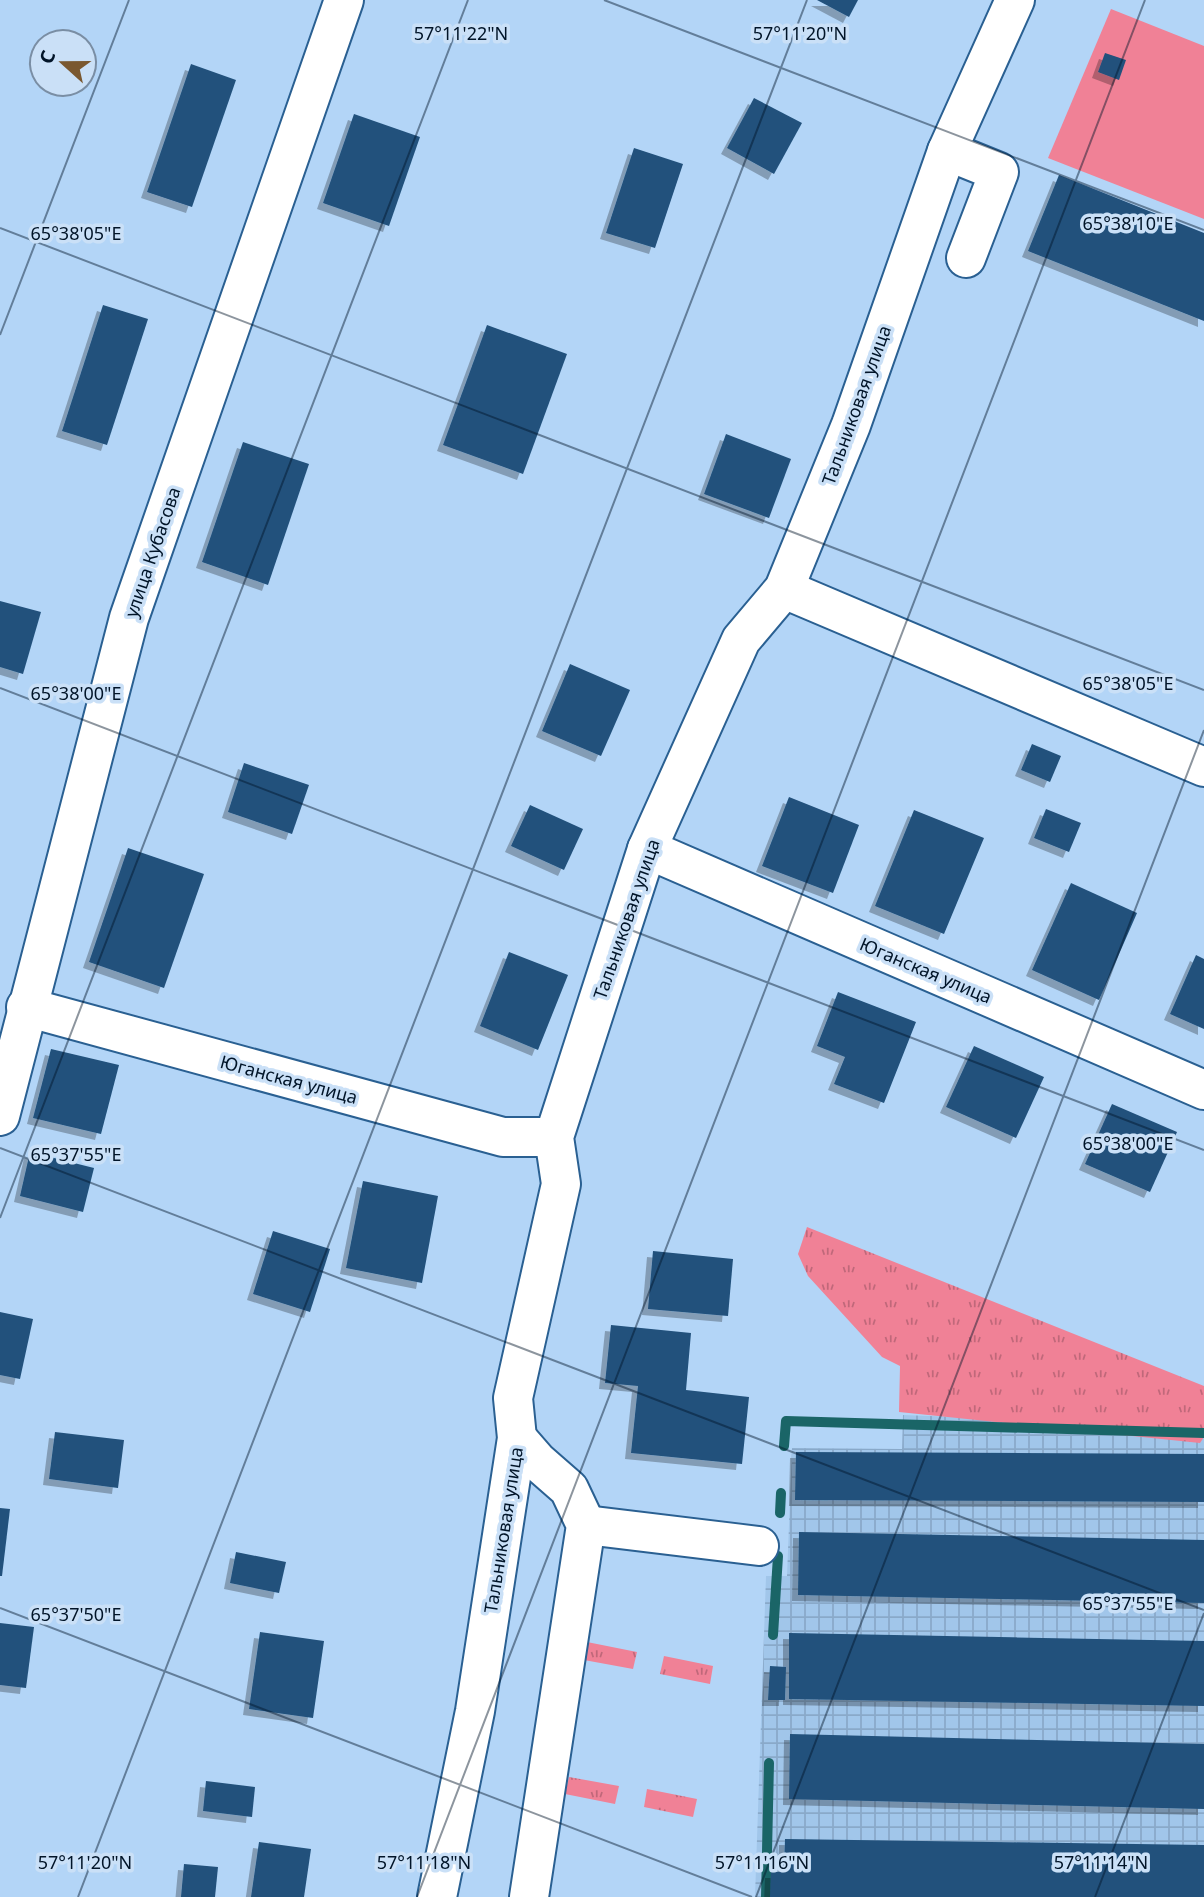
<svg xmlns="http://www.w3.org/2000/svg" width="1204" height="1897" viewBox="0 0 1204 1897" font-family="'Noto Sans',sans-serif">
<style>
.industrial{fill:url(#industrial-grid)}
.grass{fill:url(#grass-tufts)}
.green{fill:#f08196}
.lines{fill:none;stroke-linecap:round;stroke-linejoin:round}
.stream{stroke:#1a6567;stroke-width:10}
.building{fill:#21517c;filter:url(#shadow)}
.minor-casing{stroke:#2a6092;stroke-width:42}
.minor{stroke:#fff;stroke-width:38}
.ticks{fill:none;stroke:#011428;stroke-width:2;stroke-opacity:0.45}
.labels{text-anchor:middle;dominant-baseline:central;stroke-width:7;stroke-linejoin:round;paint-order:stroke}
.street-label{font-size:18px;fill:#011428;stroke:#cae0f7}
.ticks-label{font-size:18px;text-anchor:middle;fill:#011428;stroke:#cae0f7;stroke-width:7;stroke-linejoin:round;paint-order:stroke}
</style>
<defs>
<pattern id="industrial-grid" width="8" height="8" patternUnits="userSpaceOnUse" patternTransform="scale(1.75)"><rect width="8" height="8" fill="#a1c6ea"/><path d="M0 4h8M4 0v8" fill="none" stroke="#89a9c9"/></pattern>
<pattern id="grass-tufts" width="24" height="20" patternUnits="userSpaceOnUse" patternTransform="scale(1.75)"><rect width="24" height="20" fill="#f08196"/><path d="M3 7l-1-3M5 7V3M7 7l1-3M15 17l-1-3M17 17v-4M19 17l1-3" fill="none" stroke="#c0687a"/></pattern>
<filter id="shadow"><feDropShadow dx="-6" dy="6" stdDeviation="0" flood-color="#0004"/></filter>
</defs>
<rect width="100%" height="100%" fill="#b3d5f7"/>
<polygon class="industrial" points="903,1415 1204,1426 1204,1897 755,1897 766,1576 787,1576 792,1448 902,1449"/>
<g class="grass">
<polygon points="807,1227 1204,1386 1204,1437 1200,1443 899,1412 900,1366 882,1357 808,1276 798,1254"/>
<polygon points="587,1642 637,1652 633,1669 584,1660"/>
<polygon points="664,1656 713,1666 710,1684 660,1674"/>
<polygon points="569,1777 619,1786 615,1804 565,1794"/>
<polygon points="647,1789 697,1799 693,1817 644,1807"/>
</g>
<polygon class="green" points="1111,9 1204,46 1204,219 1048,158"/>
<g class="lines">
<g class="stream">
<polyline points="784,1446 786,1421 1204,1433"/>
<polyline points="780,1513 781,1493"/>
<polyline points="773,1635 778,1556"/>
<polyline points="766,1897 769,1763"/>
</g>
</g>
<g class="building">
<polygon points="817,0 858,0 849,17"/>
<polygon points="1105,53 1126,60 1119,80 1098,72"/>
<polygon points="191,64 236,80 192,207 147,192"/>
<polygon points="754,98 802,123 774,174 727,148"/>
<polygon points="354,114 420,137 389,226 323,203"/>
<polygon points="634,148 683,164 655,248 606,233"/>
<polygon points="1059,175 1204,233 1204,321 1028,251"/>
<polygon points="103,305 148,319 107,445 62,431"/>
<polygon points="487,325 567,354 523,474 443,445"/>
<polygon points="726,434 791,459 769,518 704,494"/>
<polygon points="243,442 309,464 268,585 202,562"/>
<polygon points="0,601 41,612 23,674 0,667"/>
<polygon points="570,664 630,690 601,756 542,731"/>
<polygon points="1032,744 1061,756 1050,782 1021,770"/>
<polygon points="244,763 309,785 292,834 228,812"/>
<polygon points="789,797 859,825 833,893 762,866"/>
<polygon points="530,805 583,829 564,870 511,846"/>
<polygon points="1046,809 1081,823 1069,852 1034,838"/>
<polygon points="914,810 984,838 944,934 875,906"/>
<polygon points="128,848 204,874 164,988 89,962"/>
<polygon points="1071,883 1137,913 1099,1000 1032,970"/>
<polygon points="509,952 568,975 538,1050 480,1026"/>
<polygon points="1196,955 1204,959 1204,1029 1170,1014"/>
<polygon points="838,992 916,1022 884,1103 834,1084 845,1057 817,1046"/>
<polygon points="974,1046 1044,1077 1016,1138 946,1107"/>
<polygon points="51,1049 119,1065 101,1134 33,1118"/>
<polygon points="1112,1104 1177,1132 1150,1192 1085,1164"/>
<polygon points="30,1152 94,1168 83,1212 20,1196"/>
<polygon points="363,1181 438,1196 422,1283 346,1268"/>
<polygon points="273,1231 330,1249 310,1312 253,1294"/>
<polygon points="653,1251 733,1259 728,1316 648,1309"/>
<polygon points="0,1312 33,1319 20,1379 0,1375"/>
<polygon points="611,1325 691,1333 686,1390 749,1397 742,1464 631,1453 638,1386 605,1383"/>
<polygon points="55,1432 124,1440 118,1488 49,1479"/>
<polygon points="796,1452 1204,1454 1204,1502 795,1500"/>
<polygon points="0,1508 10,1509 2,1576 0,1576"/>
<polygon points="799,1532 1204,1540 1204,1603 798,1595"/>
<polygon points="236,1552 286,1562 279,1593 230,1583"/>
<polygon points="0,1623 34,1627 26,1688 0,1685"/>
<polygon points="260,1632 324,1641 313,1718 249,1709"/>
<polygon points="789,1633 1204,1641 1204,1706 789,1699"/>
<polygon points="770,1666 786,1667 785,1700 768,1700"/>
<polygon points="790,1734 1204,1744 1204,1809 789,1799"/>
<polygon points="206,1781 255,1787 252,1817 203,1811"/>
<polygon points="785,1839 1204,1845 1204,1897 770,1897 771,1872 784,1872"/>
<polygon points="259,1842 311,1849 304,1897 251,1897"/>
<polygon points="184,1864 218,1867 215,1897 181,1897"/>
</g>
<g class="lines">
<g class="minor-casing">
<g id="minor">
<polyline points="947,151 999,172 966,258"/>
<polyline points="784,589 1204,767"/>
<polyline points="647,849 1204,1090"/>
<polyline points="26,1007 503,1137 554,1137"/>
<polyline points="0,1116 129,618 344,0"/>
<polyline points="517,1438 537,1461 569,1489 586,1525 529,1897"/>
<polyline points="586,1525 759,1546"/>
<polyline points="437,1897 475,1711 517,1438 513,1398 561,1184 554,1137 647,849 741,640 784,589 851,425 947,151 1015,0"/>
</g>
</g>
<use href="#minor" class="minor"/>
</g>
<path class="ticks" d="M604,0l600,230M0,228l1204,462M0,335l129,-335M0,688l1204,462M0,1148l1204,462M0,1218l468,-1218M0,1608l752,289M78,1897l729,-1897M417,1897l728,-1897M756,1897l448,-1167M1095,1897l109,-284"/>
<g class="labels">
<g class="street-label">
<text transform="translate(856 405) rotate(-70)">Тальниковая улица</text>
<text transform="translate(152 552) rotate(-71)">улица Кубасова</text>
<text transform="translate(626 919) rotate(-71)">Тальниковая улица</text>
<text transform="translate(926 970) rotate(23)">Юганская улица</text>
<text transform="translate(289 1079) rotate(15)">Юганская улица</text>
<text transform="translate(503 1530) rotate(-81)">Тальниковая улица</text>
</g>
</g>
<g class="ticks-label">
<text x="461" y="40">57°11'22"N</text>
<text x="800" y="40">57°11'20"N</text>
<text x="1128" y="230">65°38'10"E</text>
<text x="76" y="240">65°38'05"E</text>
<text x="1128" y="690">65°38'05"E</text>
<text x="76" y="700">65°38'00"E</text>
<text x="1128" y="1150">65°38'00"E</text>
<text x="76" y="1161">65°37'55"E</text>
<text x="1128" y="1610">65°37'55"E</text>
<text x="76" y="1621">65°37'50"E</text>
<text x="85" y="1869">57°11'20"N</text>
<text x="424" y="1869">57°11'18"N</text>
<text x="762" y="1869">57°11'16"N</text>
<text x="1101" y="1869">57°11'14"N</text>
</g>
<g transform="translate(63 63) rotate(291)"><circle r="33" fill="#cae0f7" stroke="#7a8ea4" stroke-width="2"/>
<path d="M0-5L12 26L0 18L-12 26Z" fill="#7a5830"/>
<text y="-10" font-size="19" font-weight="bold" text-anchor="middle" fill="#011428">С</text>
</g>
</svg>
